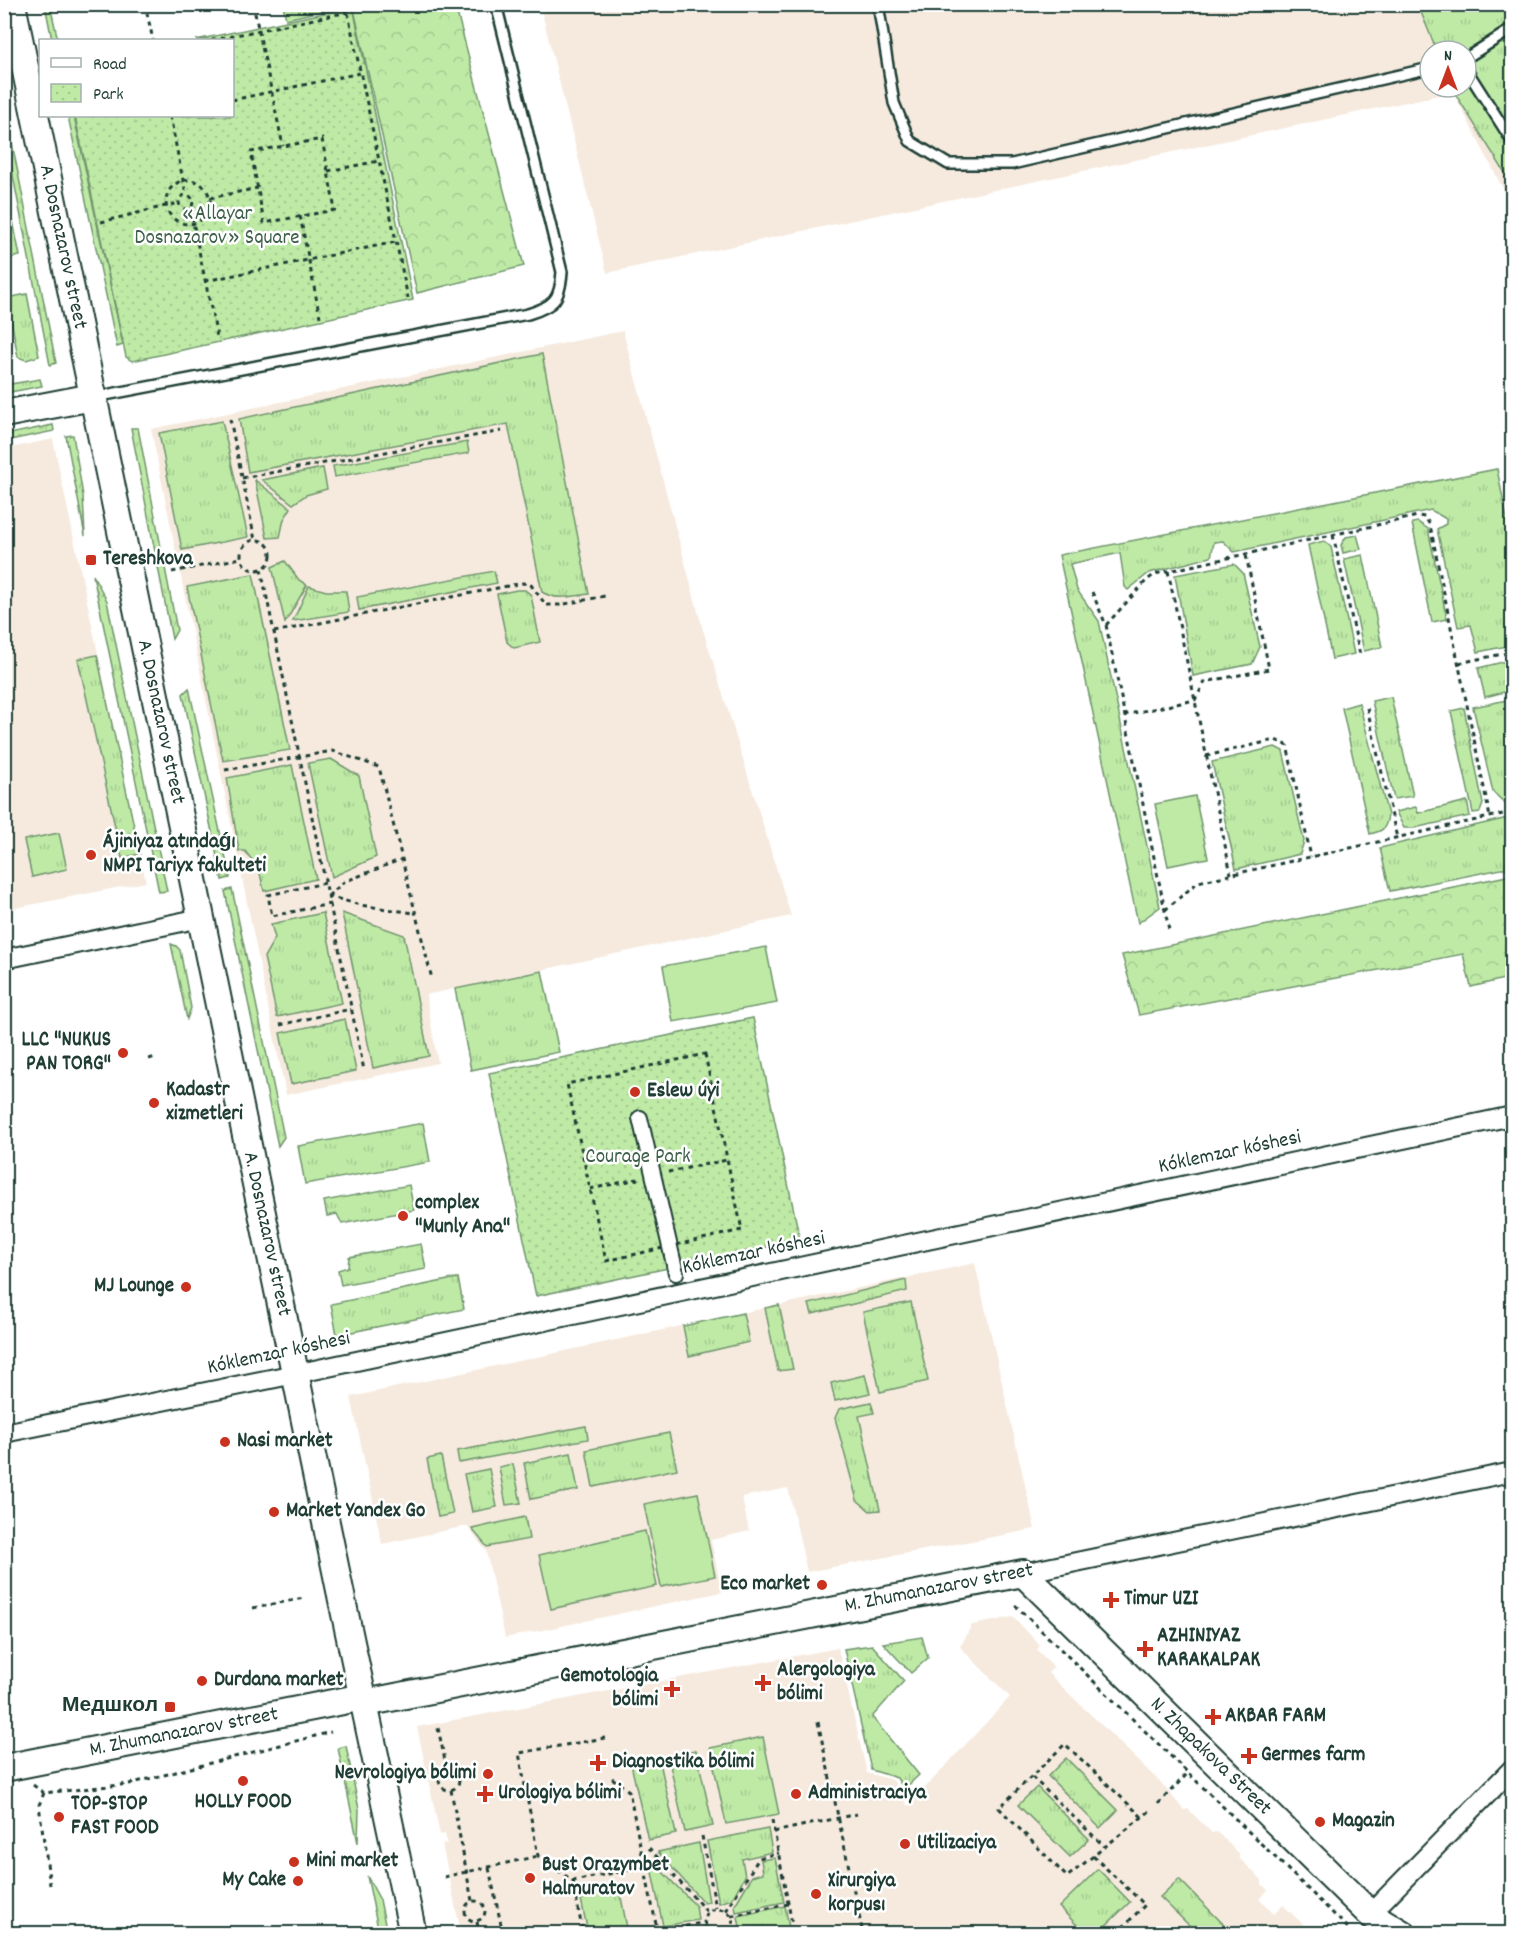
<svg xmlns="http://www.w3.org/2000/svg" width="1517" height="1938" viewBox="0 0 1517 1938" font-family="Dekko,sans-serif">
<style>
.built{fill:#f6eade;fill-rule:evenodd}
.grass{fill:url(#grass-tufts);stroke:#6f946d;stroke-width:1.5}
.forest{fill:url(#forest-crowns);stroke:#6f946d;stroke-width:1.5}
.park{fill:url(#park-dots);stroke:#6f946d;stroke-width:1.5}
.pitch{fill:#bfeaa6;stroke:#6f946d;stroke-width:1.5}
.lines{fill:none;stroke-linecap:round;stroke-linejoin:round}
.service-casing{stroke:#1f3d34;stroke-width:14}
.pedestrian-casing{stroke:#1f3d34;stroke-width:18}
.minor-casing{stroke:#1f3d34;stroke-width:22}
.secondary-casing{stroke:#1f3d34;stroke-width:30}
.path{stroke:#1f3d34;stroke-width:3;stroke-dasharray:4.5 4.5;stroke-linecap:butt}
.service{stroke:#fff;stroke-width:9}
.pedestrian{stroke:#fff;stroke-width:14}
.minor{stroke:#fff;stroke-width:18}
.secondary{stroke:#fff;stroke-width:26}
.poi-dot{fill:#c8321e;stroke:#fff;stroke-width:2}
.labels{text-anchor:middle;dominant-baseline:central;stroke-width:5;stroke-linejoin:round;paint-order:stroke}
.park-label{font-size:21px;fill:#3f604b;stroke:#fff}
.street-label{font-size:21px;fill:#1f3d34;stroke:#fff}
.poi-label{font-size:21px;font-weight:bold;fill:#1f3d34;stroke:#fff;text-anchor:start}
</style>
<defs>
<pattern id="grass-tufts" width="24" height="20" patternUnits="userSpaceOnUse" patternTransform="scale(1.5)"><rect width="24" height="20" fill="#bfeaa6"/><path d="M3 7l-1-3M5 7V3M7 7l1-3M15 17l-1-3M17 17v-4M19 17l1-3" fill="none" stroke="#a4ca90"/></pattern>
<pattern id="forest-crowns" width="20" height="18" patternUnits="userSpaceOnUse" patternTransform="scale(1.5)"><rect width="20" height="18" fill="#bfeaa6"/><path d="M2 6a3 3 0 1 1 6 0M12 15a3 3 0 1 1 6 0" fill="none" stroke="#a4ca90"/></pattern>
<pattern id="park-dots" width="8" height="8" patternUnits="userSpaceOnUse" patternTransform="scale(1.5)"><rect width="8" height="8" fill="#bfeaa6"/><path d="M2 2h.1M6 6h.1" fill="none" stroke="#a4ca90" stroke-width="1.8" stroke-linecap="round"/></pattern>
</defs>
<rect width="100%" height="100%" fill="#fff"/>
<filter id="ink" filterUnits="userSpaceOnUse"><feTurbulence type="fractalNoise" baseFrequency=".0167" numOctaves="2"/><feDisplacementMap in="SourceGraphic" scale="12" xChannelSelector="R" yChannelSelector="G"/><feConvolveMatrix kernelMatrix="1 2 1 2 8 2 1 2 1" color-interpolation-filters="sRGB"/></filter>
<g filter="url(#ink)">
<g class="built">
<path d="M540,5h972v201l-59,-114 -846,181zM1430,51h36v36h-36z"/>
<polygon points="623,331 702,626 791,916 426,995 438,1063 286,1095 151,429"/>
<polygon points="53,439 146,882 5,910 5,449"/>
<polygon points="975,1263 1035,1529 807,1572 788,1488 742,1497 749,1531 711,1540 722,1592 505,1638 486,1551 467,1526 382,1544 351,1397"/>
<polygon points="1013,1617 1040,1645 1037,1650 1054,1667 1048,1673 1161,1783 1184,1810 1188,1809 1212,1833 1217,1832 1239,1853 1239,1858 1262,1880 1262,1884 1268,1890 1259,1899 1274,1914 1283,1905 1312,1933 461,1933 442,1844 447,1843 445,1834 440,1835 417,1727 838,1648 867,1773 893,1780 908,1806 1010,1697 960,1647 972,1625"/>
</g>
<g class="grass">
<polygon points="45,5 50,5 58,40 52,40"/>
<polygon points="339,5 339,7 286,19 283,5"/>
<polygon points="1418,5 1512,5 1512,184 1451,87 1466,87 1466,51 1437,51"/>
<polygon points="5,108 56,363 50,365 5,135"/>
<polygon points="68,116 74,116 123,345 117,347"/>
<polygon points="13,221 20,256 5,259 5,223"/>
<polygon points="27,294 39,356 26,360 18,357 7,298"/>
<path d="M542,354l47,240c-16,2 -33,7 -47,-2l-34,-168 -260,48 -9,-53z"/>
<polygon points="40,379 42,386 5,393 5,385"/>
<polygon points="222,421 248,537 182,550 159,433"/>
<polygon points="53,425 54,431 5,441 5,435"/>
<polygon points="131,428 138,428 177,630 172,639"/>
<polygon points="73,435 83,496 85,536 66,436"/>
<polygon points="467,442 469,453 335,477 333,466"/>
<polygon points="323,468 327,489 306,495 293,504 262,480"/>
<polygon points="1497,469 1512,544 1512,645 1478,652 1471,625 1458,627 1437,529 1446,524 1446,519 1431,510 1234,552 1223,541 1214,542 1211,557 1149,573 1128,590 1125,587 1120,553 1070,564 1077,590 1099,621 1160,907 1138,923 1059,555"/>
<polygon points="255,480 291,508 284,519 280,537 267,538"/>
<polygon points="1418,522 1428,529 1447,619 1432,622 1412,523"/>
<polygon points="1357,535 1361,549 1343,553 1341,545 1346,537"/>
<polygon points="1324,541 1331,547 1354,654 1332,659 1308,545"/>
<polygon points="1363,555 1382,647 1364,651 1344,559"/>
<polygon points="285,561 299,580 307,585 285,623 272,567"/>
<polygon points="1234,564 1243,573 1260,647 1252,664 1193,676 1175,575"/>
<polygon points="494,571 497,583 359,610 357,597"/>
<polygon points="253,574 290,750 223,761 187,587"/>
<polygon points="93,575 107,601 167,891 159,892"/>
<polygon points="309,586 326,591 346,591 349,612 293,621"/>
<polygon points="517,590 525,590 531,595 540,642 514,648 507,642 497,594"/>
<polygon points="97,655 140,854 122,858 78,659"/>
<polygon points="1511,660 1512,690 1485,697 1478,668"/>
<polygon points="189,688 230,878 222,880 183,694"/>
<polygon points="1391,697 1413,796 1394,799 1372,701"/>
<polygon points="1512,699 1512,807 1509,807 1493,792 1473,707"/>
<path d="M1359,703l29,112c-2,14 -5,16 -18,19l-28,-126z"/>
<polygon points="1464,708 1483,804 1480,812 1473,813 1451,711"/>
<polygon points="1275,747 1283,751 1304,841 1300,854 1236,869 1212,762"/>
<polygon points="331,759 359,776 376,857 332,877 308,763"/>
<polygon points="292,765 316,879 264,891 259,869 245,851 239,851 227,778"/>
<polygon points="1467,801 1470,816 1414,828 1404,828 1396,812 1416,807 1418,813"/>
<polygon points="1512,817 1512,867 1390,891 1380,848"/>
<polygon points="59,833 67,869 32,877 24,840"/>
<polygon points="232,889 284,1137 278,1146 225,891"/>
<polygon points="323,913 342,1003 277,1017 264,957 275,938 271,924"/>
<polygon points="342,913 404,935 429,1056 373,1068"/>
<polygon points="171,944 176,946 180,950 191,1008 187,1019"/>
<polygon points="542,971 559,1052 471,1070 455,989"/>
<polygon points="345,1019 356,1071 291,1084 280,1033"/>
<polygon points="423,1123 430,1162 305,1184 298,1146"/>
<polygon points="409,1185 414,1210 342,1224 337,1214 327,1216 324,1201"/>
<polygon points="421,1244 426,1269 341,1285 338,1270 348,1267 349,1257"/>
<polygon points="458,1278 464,1309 337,1335 331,1304"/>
<polygon points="906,1280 907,1291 812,1314 809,1304"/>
<polygon points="911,1302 928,1381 880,1392 863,1312"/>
<polygon points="779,1305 793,1369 778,1371 765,1308"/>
<polygon points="743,1313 749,1342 689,1356 683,1326"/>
<polygon points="865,1375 870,1393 835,1401 831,1383"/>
<polygon points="871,1402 874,1413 859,1416 880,1510 870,1511 857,1500 835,1418 839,1409"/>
<polygon points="586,1426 588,1439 459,1463 457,1451"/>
<polygon points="669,1433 677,1469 593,1487 586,1450"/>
<polygon points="571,1453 578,1490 531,1499 524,1463"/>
<polygon points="441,1456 453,1514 438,1517 427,1459"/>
<polygon points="513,1464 521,1503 506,1505 499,1467"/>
<polygon points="489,1469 497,1507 472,1512 464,1474"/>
<polygon points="525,1517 529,1539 487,1547 472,1529"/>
<polygon points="922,1637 928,1658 911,1673 883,1643"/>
<polygon points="872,1645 904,1681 872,1717 919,1775 904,1789 897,1778 871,1770 844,1649"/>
<polygon points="763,1737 779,1814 726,1824 710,1748"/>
<polygon points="346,1746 359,1809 358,1843 338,1748"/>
<polygon points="696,1750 713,1826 685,1832 668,1756"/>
<polygon points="659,1758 676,1834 648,1840 631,1764"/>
<polygon points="1066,1758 1118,1810 1100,1828 1048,1776"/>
<polygon points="1037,1787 1089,1839 1070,1857 1018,1805"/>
<polygon points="768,1829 772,1852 742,1859 745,1876 732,1899 719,1903 707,1841"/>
<polygon points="699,1843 709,1902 704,1903 658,1852"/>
<polygon points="649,1858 696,1906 698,1920 663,1926"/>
<polygon points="775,1858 784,1902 736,1912 735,1905 752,1876 763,1873 761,1860"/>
<polygon points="1098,1869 1130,1902 1098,1933 1085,1933 1059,1907"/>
<polygon points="367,1876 380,1900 387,1933 379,1933"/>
<polygon points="1179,1879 1230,1931 1228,1933 1197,1933 1160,1897"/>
<polygon points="619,1887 628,1933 588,1933 580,1894"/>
<polygon points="785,1906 790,1933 741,1933 738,1916"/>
</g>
<g class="forest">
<polygon points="353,5 455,5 524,266 417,293"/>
<polygon points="1512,875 1512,977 1471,987 1463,954 1139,1015 1122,955"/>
</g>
<g class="park">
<polygon points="353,7 413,300 132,361 126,357 75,116 232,116 232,40 196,40"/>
<polygon points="753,1018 800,1240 536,1296 489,1073"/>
</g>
<g class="pitch">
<polygon points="1195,796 1208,858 1168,866 1155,804"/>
<polygon points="766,947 777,1003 673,1022 663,966"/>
<polygon points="698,1493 715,1576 661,1587 644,1504"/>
<polygon points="645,1531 657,1586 551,1609 539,1555"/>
</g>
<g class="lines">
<g class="service-casing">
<g id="service">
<polyline points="878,4 894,103 910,141 948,164 1012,164 1430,68"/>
<polyline points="1466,58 1512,29"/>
<polyline points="1466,69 1512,141"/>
<path d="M95,397l433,-83c26,-8 32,-14 34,-42l-66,-268"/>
</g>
</g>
<g class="pedestrian-casing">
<polyline id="pedestrian" points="640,1118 676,1273"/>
</g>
<g class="minor-casing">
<g id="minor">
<polyline points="4,959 201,918"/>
<polyline points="4,1433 295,1374 1512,1116"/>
<polyline points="1023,1573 1512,1472"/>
<polyline points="1370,1914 1512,1769"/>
</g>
</g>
<g class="secondary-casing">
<g id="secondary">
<polyline points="12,4 342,1600 413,1934"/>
<polyline points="4,414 93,397"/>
<polyline points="365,1703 1023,1573 1370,1914 1403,1934"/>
<polyline points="4,1768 363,1697"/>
</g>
</g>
<g class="path">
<polyline points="145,4 153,40"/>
<polyline points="253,4 283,146"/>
<polyline points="346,4 408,298"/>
<polyline points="212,40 348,12"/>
<polyline points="232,100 360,73"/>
<polyline points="170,116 186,195"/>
<polygon points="322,139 335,210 264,223 251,152"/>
<polyline points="328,171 379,161"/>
<circle cx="188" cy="202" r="22"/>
<circle cx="186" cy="202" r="7"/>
<polyline points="210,198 258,188"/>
<polyline points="190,208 217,337"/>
<polyline points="300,216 320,317"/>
<polyline points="101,222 178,203"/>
<polyline points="205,281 396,242"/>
<polyline points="230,419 255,540"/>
<polyline points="242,478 502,431"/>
<polyline points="1333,535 1360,655"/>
<circle cx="256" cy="555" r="15"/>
<polyline points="261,569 364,1070"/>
<polyline points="1168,571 1231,874"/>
<polyline points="172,572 241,558"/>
<polyline points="1092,592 1106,625 1169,930"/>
<polyline points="1106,625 1146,581 1155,574 1418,516 1425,517 1430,525 1490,817"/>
<polyline points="274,632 523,583 531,585 546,605 560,605 605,596"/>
<polyline points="1459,663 1512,652"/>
<polyline points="1367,708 1397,838"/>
<polyline points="1124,715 1195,700 1205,682 1269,669 1246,555"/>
<polyline points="1206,756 1275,740 1287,745 1311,857"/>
<polyline points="225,770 333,751 379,767 432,979"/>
<polyline points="325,883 268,895 272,916 330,904"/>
<polyline points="328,896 360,905 414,913"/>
<polyline points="328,896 344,882 402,859"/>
<polyline points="1165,910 1198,882 1512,812"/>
<polyline points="280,1025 351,1009"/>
<polygon points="705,1054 742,1230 606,1261 567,1084"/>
<polyline points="149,1059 155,1057"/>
<polyline points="668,1172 727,1160"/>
<polyline points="590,1189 638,1179"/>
<polyline points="1015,1605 1348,1928"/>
<polyline points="253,1608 304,1598"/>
<polyline points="818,1722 863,1934"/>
<polyline points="438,1728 447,1770"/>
<polyline points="605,1738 519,1753 538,1856 573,1881 629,1870"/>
<circle cx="449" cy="1780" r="10"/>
<polyline points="1032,1777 1104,1846"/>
<polyline points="612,1778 629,1791 658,1934"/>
<polyline points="33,1785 44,1793 129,1784 331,1732"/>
<polyline points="451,1790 472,1901"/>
<polyline points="44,1793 39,1805 50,1885"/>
<polyline points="1158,1804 1188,1773"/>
<polyline points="1142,1817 1065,1744 999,1808 1067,1877 1151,1810"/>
<polyline points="772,1820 794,1934"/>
<polyline points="774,1832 857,1814"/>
<polyline points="702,1836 716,1908"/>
<polyline points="649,1848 707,1912"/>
<polyline points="1093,1856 1145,1905 1116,1934"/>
<polyline points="489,1868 503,1934"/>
<polyline points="444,1877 538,1856"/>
<polyline points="573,1881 583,1934"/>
<circle cx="475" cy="1911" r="10"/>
<polyline points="726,1911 759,1858 779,1853"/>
<polyline points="731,1916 788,1904"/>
<polyline points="477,1922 479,1934"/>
<polyline points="650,1934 705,1922"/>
<path d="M710,1934c-6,-7 -5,-13 -3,-22 12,-6 26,-3 26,13l-6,9"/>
</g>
<use href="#service" class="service"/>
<use href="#pedestrian" class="pedestrian"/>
<use href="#minor" class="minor"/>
<use href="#secondary" class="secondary"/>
</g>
</g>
<g class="poi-dot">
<rect x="85" y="554" width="12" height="12" rx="3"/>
<circle cx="91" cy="855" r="6"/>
<circle cx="123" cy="1053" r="6"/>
<circle cx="635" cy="1092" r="6"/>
<circle cx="154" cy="1103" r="6"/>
<circle cx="403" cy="1216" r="6"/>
<circle cx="186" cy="1287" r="6"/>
<circle cx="225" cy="1442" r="6"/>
<circle cx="274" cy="1512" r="6"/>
<circle cx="822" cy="1585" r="6"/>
<path d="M1108 1591h6v6h6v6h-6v6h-6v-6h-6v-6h6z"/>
<path d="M1142 1640h6v6h6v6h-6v6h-6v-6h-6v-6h6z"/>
<circle cx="202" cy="1681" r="6"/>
<path d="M760 1674h6v6h6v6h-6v6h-6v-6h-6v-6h6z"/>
<path d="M669 1680h6v6h6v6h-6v6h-6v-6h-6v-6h6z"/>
<rect x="164" y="1701" width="12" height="12" rx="3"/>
<path d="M1210 1708h6v6h6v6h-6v6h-6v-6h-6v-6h6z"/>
<path d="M1246 1747h6v6h6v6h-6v6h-6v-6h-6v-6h6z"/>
<path d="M595 1754h6v6h6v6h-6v6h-6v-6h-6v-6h6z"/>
<circle cx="488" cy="1774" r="6"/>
<circle cx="243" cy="1781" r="6"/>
<path d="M482 1785h6v6h6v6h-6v6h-6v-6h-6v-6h6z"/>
<circle cx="796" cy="1794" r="6"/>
<circle cx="59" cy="1817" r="6"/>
<circle cx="1320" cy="1822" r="6"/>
<circle cx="905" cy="1844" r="6"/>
<circle cx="294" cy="1862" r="6"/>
<circle cx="530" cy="1878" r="6"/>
<circle cx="298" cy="1881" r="6"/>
<circle cx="816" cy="1894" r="6"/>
</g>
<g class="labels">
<g class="park-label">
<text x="217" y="215">«Allayar<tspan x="217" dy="24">Dosnazarov» Square</tspan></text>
<text x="638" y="1158">Courage Park</text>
</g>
<g class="street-label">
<text transform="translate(62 247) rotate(78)">A. Dosnazarov street</text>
<text transform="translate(160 722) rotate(78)">A. Dosnazarov street</text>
<text transform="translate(1230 1153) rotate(-12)">Kóklemzar kóshesi</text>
<text transform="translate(266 1234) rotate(78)">A. Dosnazarov street</text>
<text transform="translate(754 1254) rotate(-12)">Kóklemzar kóshesi</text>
<text transform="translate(279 1354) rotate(-12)">Kóklemzar kóshesi</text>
<text transform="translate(939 1589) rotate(-11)">M. Zhumanazarov street</text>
<text transform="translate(184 1733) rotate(-11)">M. Zhumanazarov street</text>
<text transform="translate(1210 1757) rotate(44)">N. Zhapakova Street</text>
</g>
<g class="poi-label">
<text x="103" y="560">Tereshkova</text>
<text x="103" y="843">Ájiniyaz atındaǵı<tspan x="103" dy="24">NMPI Tariyx fakulteti</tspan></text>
<text x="111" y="1041" text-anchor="end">LLC "NUKUS<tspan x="111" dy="24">PAN TORG"</tspan></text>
<text x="166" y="1091">Kadastr<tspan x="166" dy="24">xizmetleri</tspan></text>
<text x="647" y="1092">Eslew úyi</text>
<text x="415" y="1204">complex<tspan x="415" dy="24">"Munly Ana"</tspan></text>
<text x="174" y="1287" text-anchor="end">MJ Lounge</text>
<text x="237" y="1442">Nasi market</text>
<text x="286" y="1512">Market Yandex Go</text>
<text x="810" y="1585" text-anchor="end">Eco market</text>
<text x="1124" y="1600">Timur UZI</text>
<text x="1157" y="1637">AZHINIYAZ<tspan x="1157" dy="24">KARAKALPAK</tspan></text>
<text x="777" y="1671">Alergologiya<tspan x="777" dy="24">bólimi</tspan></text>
<text x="658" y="1677" text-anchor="end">Gemotologia<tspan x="658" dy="24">bólimi</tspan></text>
<text x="214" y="1681">Durdana market</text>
<text x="158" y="1707" text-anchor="end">Медшкол</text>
<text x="1225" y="1717">AKBAR FARM</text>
<text x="1261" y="1756">Germes farm</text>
<text x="612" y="1763">Diagnostika bólimi</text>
<text x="476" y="1774" text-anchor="end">Nevrologiya bólimi</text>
<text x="498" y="1794">Urologiya bólimi</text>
<text x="808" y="1794">Administraciya</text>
<text x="243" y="1803" text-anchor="middle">HOLLY FOOD</text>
<text x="71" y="1805">TOP-STOP<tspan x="71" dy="24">FAST FOOD</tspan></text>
<text x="1332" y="1822">Magazin</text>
<text x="917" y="1844">Utilizaciya</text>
<text x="306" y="1862">Mini market</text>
<text x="542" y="1866">Bust Orazymbet<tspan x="542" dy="24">Halmuratov</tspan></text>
<text x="286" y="1881" text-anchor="end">My Cake</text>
<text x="828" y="1882">Xirurgiya<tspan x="828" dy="24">korpusı</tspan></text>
</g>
</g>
<rect width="1517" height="1938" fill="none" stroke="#fff" stroke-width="24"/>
<rect x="12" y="12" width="1493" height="1914" fill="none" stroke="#1f3d34" stroke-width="2" filter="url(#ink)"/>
<rect x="39" y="39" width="195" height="78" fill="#ffffff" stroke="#a5b1ae" stroke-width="1.5"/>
<rect x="51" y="58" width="30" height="9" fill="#ffffff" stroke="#a5b1ae" stroke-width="1.5"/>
<text x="93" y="69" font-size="18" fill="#1f3d34">Road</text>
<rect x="51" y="84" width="30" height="18" fill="url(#park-dots)" stroke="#a5b1ae" stroke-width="1.5"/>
<text x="93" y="99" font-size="18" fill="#1f3d34">Park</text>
<g transform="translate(1448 69)"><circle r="28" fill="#ffffff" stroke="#a5b1ae" stroke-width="1.5"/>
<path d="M0-4.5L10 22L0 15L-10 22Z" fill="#c8321e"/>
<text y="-9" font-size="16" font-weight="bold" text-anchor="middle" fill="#1f3d34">N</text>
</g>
</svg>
